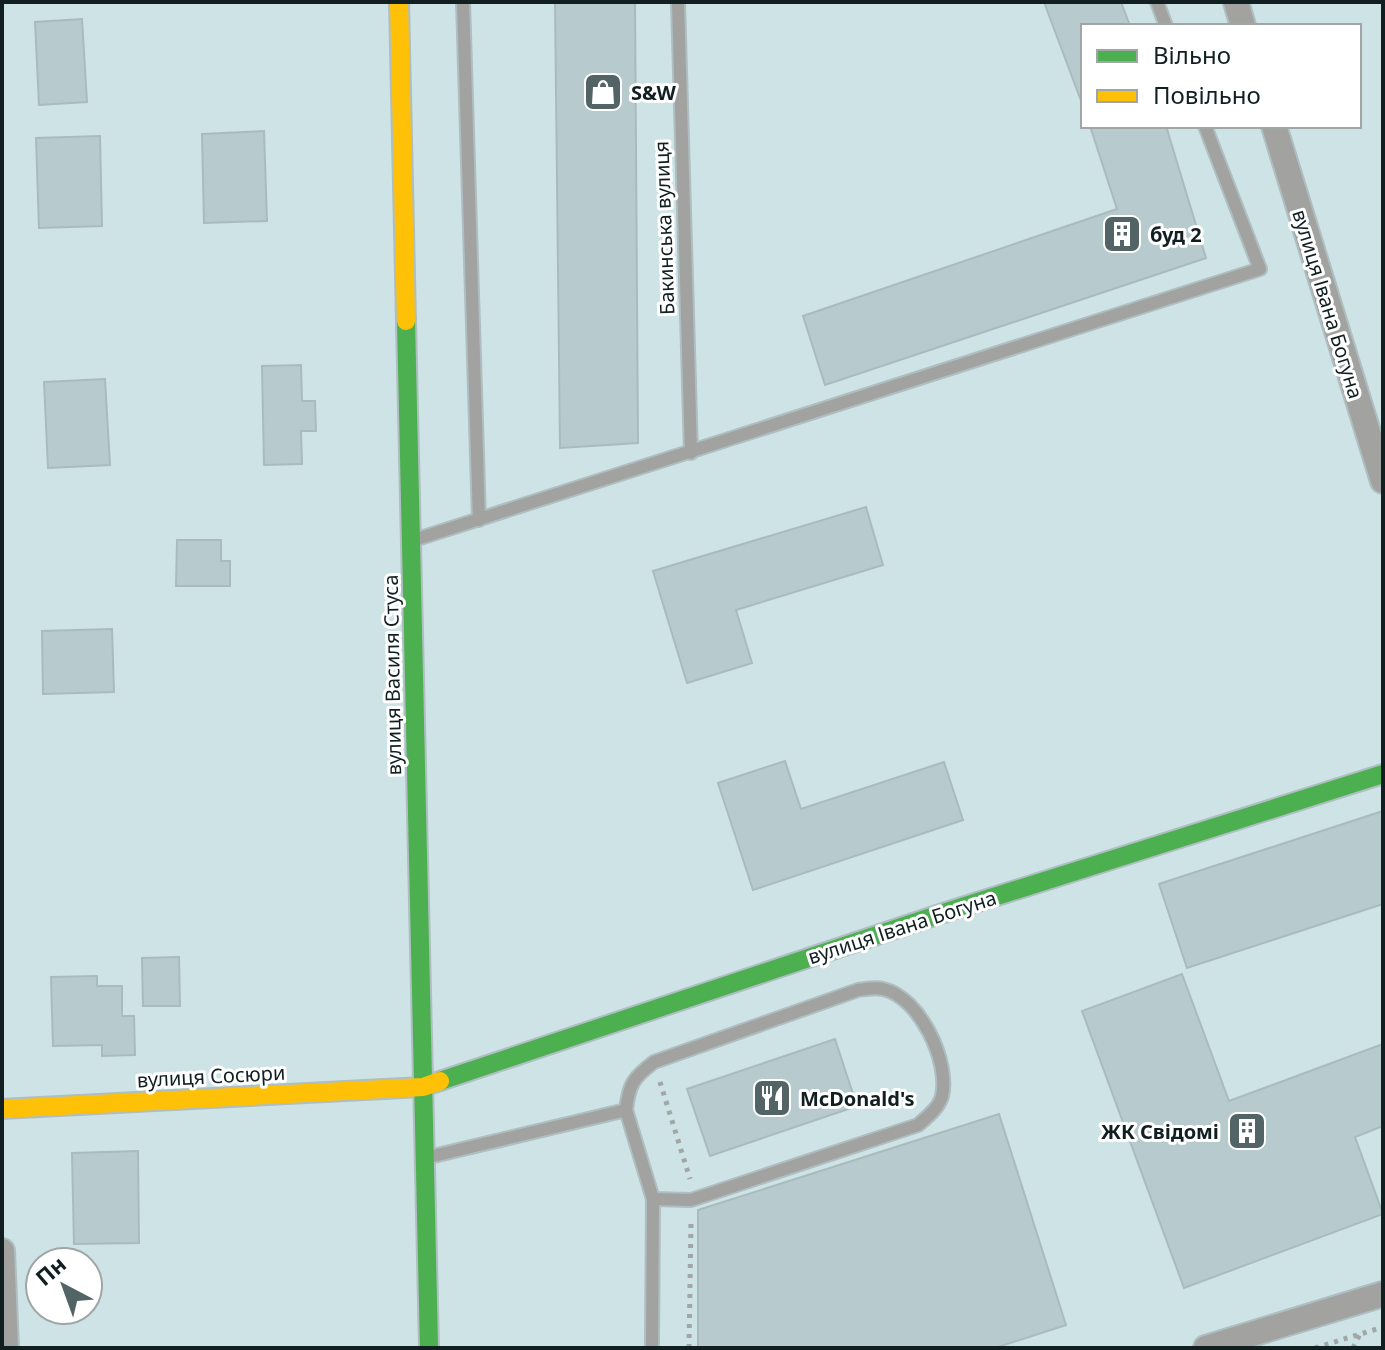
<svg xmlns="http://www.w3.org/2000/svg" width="1385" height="1350" viewBox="0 0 1385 1350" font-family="'Noto Sans',sans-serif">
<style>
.building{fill:#b7cbcf;stroke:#aabbbd;stroke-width:2}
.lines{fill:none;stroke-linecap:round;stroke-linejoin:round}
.lane-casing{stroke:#aebec1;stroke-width:16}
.street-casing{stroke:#aebec1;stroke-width:28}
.fast-casing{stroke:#aebec1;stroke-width:22}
.slow-casing{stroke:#aebec1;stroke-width:22}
.path{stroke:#a1a7a6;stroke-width:5;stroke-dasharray:4 6;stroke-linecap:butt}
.lane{stroke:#a2a2a0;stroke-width:12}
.street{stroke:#a2a2a0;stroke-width:24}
.fast{stroke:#4caf50;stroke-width:18}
.slow{stroke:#ffc107;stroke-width:18}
.labels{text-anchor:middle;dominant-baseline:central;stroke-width:6;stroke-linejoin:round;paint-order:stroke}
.poi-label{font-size:20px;font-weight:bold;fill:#111f21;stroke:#fff;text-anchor:start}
.street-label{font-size:20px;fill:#111f21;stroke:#fff}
</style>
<rect width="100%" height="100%" fill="#cee3e6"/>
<g class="building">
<polygon points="555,2 635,2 638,443 560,448"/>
<polygon points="1044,2 1121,2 1130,26 1083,26 1083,106"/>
<polygon points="82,19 87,102 39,105 35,22"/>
<polygon points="1090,126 1166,126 1206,258 825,385 803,316 1117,209"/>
<polygon points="264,131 267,221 204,223 202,134"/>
<polygon points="100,136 102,226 39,228 36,138"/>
<polygon points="301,365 302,401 315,401 316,431 301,431 302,464 264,465 262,366"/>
<polygon points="105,379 110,465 48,468 44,382"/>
<polygon points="866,507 883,565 736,610 752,663 687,683 653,571"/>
<polygon points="177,540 221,540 221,561 230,561 230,586 176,586"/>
<polygon points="112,629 114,692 43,694 42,631"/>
<polygon points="785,761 801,809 944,762 963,820 753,890 718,783"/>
<polygon points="1383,811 1383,904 1187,968 1159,884"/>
<polygon points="179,957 180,1006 143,1006 142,958"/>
<polygon points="1182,974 1229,1101 1383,1044 1383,1126 1355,1137 1383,1214 1184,1288 1082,1011"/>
<polygon points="97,976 97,986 122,986 122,1016 134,1016 135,1055 102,1056 102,1045 53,1046 51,977"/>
<polygon points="835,1039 857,1106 710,1156 687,1089"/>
<polygon points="999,1114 1066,1325 995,1348 698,1348 698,1210"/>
<polygon points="138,1151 139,1243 74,1244 72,1153"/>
</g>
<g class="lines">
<g class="lane-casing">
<g id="lane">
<polyline points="463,2 479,520"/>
<polyline points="678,2 691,453"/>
<polyline points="1157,2 1166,26"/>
<polyline points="414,540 1260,269 1205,126"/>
<path d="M626,1110c3,-26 7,-32 28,-48l204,-72c8,-1 18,-3 25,-1 37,8 67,73 59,107 -3,12 -15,21 -24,29l-227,75 -38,-1"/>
<polyline points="429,1157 626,1110 653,1199 652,1348"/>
</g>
</g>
<g class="street-casing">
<g id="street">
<polyline points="1236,2 1243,26"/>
<polyline points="1274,126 1383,481"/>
<polyline points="2,1251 6,1348"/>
<polyline points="1206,1348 1383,1294"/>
</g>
</g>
<g class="fast-casing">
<g id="fast">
<polyline points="406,321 429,1348"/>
<polyline points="440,1081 943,913 1383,774"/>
</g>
</g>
<g class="slow-casing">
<g id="slow">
<polyline points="399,2 406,321"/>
<polyline points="2,1109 423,1087 440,1081"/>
</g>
</g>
<g class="path">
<polyline points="660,1082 690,1179"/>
<polyline points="689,1348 691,1221"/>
<polyline points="1315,1348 1383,1327"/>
<polyline points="1353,1348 1360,1334"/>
</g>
<use href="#lane" class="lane"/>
<use href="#street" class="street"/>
<use href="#fast" class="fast"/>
<use href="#slow" class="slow"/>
</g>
<defs>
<g id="shop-square" transform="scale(2)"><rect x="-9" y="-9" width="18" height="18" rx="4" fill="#536466" stroke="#fff"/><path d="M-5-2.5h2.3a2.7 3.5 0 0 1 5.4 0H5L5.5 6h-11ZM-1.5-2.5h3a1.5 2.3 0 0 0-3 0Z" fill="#fff"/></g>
<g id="building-square" transform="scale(2)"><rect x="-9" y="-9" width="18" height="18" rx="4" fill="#536466" stroke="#fff"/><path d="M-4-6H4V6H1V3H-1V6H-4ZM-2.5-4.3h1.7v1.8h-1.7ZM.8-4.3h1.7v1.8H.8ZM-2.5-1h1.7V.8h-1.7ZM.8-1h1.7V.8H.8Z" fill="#fff"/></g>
<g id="restaurant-square" transform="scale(2)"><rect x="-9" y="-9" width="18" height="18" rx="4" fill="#536466" stroke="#fff"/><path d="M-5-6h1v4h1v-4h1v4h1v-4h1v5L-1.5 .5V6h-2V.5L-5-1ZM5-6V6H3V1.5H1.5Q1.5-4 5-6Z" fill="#fff"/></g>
</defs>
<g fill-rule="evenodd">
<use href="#shop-square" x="603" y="92"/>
<use href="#building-square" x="1122" y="234"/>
<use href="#restaurant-square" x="772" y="1098"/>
<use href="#building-square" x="1247" y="1131"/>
</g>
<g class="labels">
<g class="poi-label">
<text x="631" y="92">S&amp;W</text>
<text x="1150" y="234">буд 2</text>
<text x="800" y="1098">McDonald's</text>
<text x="1219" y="1131" text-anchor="end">ЖК Свідомі</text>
</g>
<g class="street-label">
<text transform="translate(664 228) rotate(-92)">Бакинська вулиця</text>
<text transform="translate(1328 304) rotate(73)">вулиця Івана Богуна</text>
<text transform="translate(392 675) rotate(-91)">вулиця Василя Стуса</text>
<text transform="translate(902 927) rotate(-18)">вулиця Івана Богуна</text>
<text transform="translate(211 1076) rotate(-3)">вулиця Сосюри</text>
</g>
</g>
<rect width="1385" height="1350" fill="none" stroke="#111f21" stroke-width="8"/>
<rect x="1081" y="24" width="280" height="104" fill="#ffffff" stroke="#a0a5a6" stroke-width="2"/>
<rect x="1097" y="50" width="40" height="12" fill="#4caf50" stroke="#a0a5a6" stroke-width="2"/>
<text x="1153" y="64" font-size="24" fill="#111f21">Вільно</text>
<rect x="1097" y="90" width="40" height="12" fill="#ffc107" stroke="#a0a5a6" stroke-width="2"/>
<text x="1153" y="104" font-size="24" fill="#111f21">Повільно</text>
<g transform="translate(64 1286) rotate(319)"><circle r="38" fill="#ffffff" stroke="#a0a5a6" stroke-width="2"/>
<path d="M0-6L14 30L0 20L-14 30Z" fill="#536466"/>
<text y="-12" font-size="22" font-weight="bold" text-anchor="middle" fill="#111f21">Пн</text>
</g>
</svg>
